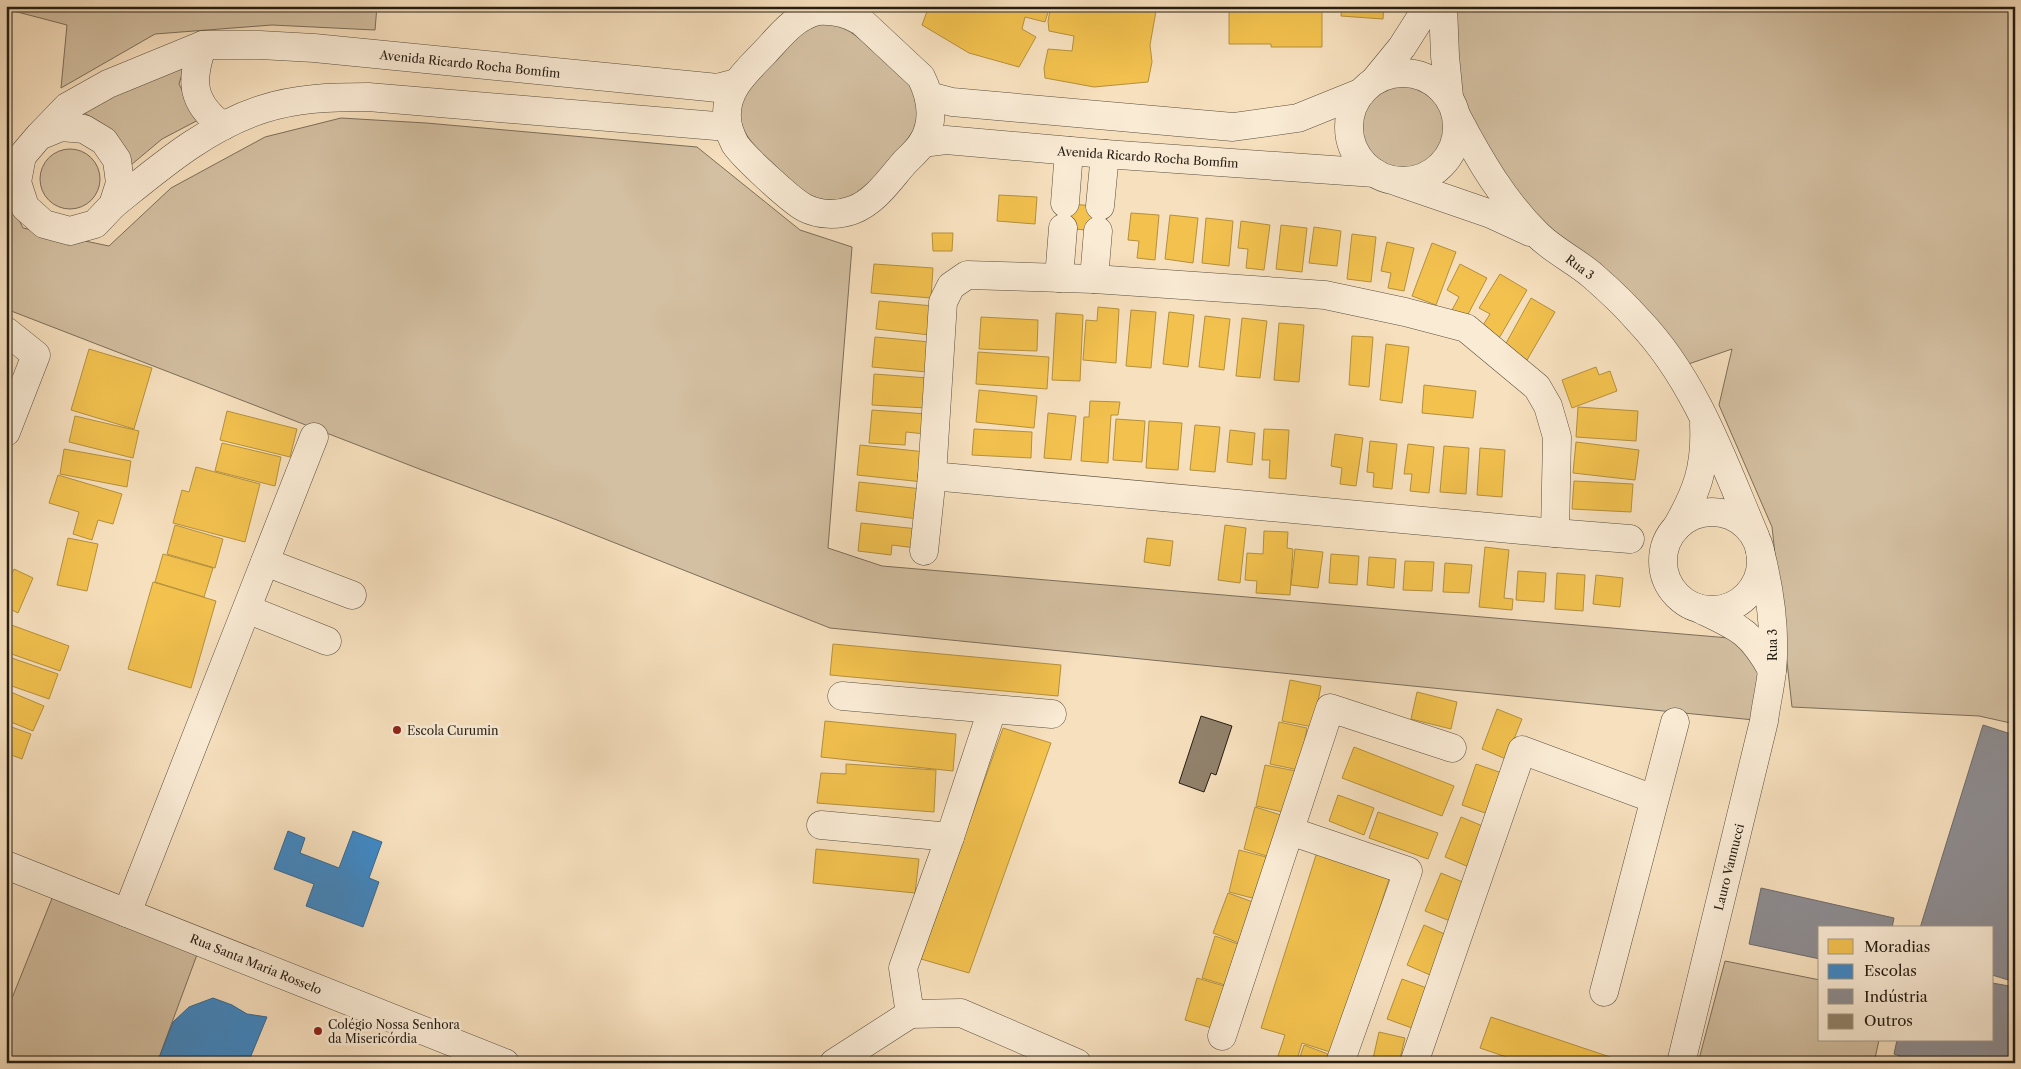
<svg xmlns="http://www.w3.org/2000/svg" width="2021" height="1069" viewBox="0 0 2021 1069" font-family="'Libre Caslon Text',serif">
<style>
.green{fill:#d3bfa1;stroke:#7c6e5a}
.homes{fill:#f2c14e;stroke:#b4903c}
.schools{fill:#3f88c5;stroke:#376890}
.industry{fill:#8d8d92;stroke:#6e6b6c}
.building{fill:#92826c;stroke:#241d13}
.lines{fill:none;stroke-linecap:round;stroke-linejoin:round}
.minor-casing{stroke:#594e3e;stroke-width:29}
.minor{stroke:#faebd5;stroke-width:28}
.poi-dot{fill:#8f2418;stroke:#faebd5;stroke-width:2}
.labels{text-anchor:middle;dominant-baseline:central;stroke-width:5;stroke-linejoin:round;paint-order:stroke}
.street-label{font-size:12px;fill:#241d13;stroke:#faebd5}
.poi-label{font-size:12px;fill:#241d13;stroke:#faebd5;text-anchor:start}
</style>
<rect width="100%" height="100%" fill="#f7e0be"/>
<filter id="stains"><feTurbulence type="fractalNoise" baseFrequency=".004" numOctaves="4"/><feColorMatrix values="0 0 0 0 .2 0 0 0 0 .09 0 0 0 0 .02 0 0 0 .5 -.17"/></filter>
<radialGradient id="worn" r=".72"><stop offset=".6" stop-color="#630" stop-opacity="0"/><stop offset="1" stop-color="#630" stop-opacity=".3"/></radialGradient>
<g class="green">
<polygon points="6,6 377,6 375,30 272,25 155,34 61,88 67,25 6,9"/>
<polygon points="1444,6 2015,6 2015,724 1979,716 1792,707 1772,527 1719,405 1732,349 1677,368 1547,243 1457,117"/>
<path d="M820,24c25,-1 38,13 55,29 11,9 33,25 38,37 4,11 6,26 2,37 -5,13 -49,61 -61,68 -9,4 -19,6 -29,5 -19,-3 -31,-17 -44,-29 -22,-21 -58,-47 -33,-81 8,-10 18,-19 26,-28 15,-17 25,-30 46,-38z"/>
<path d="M185,64l-6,20 12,24 13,9 -42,22 -37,31c-5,-36 -10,-40 -41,-57l39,-25z"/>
<circle cx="1404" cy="127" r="45"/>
<polygon points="341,118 426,123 697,147 800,230 852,247 828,548 882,566 1753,640 1764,721 830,628 557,520 422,470 6,309 6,193 23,228 109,246 171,188 265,137"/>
<circle cx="70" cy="179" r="30"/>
<polygon points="53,896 198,952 157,1063 6,1063 6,1013"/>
<polygon points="1725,961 1820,980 1820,1040 1879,1040 1874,1063 1698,1063"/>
</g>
<g class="homes">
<polygon points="929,6 1050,6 1045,22 1025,17 1022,29 1036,37 1019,67 969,53 922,25"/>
<polygon points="1051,6 1113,6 1147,12 1156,11 1150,45 1152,62 1148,82 1094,87 1045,78 1044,68 1048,49 1072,51 1074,36 1049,31 1048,21"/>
<polygon points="1229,6 1322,6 1322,47 1271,47 1271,44 1229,44"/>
<polygon points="1342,6 1384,6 1383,19 1341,16"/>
<polygon points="999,195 1037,197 1035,224 997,221"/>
<polygon points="1059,203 1106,207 1104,232 1057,227"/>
<polygon points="1131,213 1159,215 1155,260 1137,258 1139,241 1128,240"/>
<polygon points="1170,215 1198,218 1193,263 1165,259"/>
<polygon points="1206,218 1233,221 1229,266 1202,263"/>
<polygon points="1241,221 1270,225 1264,270 1246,268 1248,249 1238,248"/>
<polygon points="1281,225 1307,228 1302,272 1276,269"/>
<polygon points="1314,227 1341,231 1337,266 1309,263"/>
<polygon points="932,233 953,233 952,251 933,251"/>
<polygon points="1352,234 1376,237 1371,282 1347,279"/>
<polygon points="1387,242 1414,248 1404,291 1388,288 1391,273 1381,271"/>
<polygon points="1432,243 1456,252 1436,305 1412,296"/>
<polygon points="874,264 933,268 931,298 871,293"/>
<polygon points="1460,264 1487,278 1465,320 1451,312 1459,297 1447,290"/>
<polygon points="1500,274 1527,290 1498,340 1480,330 1490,314 1479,308"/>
<polygon points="1531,298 1555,312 1527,360 1504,347"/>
<polygon points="879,301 933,306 930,335 876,329"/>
<polygon points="1098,307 1119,309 1116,363 1083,360 1086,320 1097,321"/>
<polygon points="1131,310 1156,312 1151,368 1126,366"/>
<polygon points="1169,312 1194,315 1188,367 1163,364"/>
<polygon points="1056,313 1083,315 1080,381 1052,380"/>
<polygon points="1205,316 1230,319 1224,370 1199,367"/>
<polygon points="981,317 1038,320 1037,351 979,349"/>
<polygon points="1242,318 1267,321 1260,378 1236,376"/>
<polygon points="1279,323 1304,325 1299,382 1274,380"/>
<polygon points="1352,336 1373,337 1369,387 1349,385"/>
<polygon points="875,337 930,342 927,372 872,367"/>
<polygon points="1386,344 1409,347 1402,403 1380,400"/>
<polygon points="89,349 152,368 134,429 71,410"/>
<polygon points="978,352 1049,357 1047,389 976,384"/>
<polygon points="1596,367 1599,375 1610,371 1617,391 1572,408 1562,380"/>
<polygon points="874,374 928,378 926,408 872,405"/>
<polygon points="1424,385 1476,391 1473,418 1422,413"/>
<polygon points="979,390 1037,396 1034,428 976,422"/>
<polygon points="1090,401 1120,402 1118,415 1111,415 1108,463 1081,461 1084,417 1089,417"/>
<polygon points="1578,407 1638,411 1636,441 1576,437"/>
<polygon points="872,410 927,414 925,434 906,432 905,445 869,443"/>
<polygon points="227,411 297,429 290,457 220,440"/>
<polygon points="1048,413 1076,416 1071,460 1044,458"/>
<polygon points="75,416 139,431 133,458 69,442"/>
<polygon points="1116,419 1145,421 1142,462 1113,460"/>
<polygon points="1149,421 1182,423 1178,470 1146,468"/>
<polygon points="1195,425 1220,427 1215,472 1190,470"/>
<polygon points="974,429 1032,432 1031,458 972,455"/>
<polygon points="1264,429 1289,430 1286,479 1269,478 1270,460 1262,460"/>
<polygon points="1230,430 1255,433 1252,465 1227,462"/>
<polygon points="1335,434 1363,438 1356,486 1340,484 1342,468 1331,466"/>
<polygon points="1370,441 1397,444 1392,489 1373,487 1374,473 1367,472"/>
<polygon points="1576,442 1639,450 1635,480 1573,473"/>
<polygon points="222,443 281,457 275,486 215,471"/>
<polygon points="1408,444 1434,447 1429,493 1410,491 1412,474 1404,474"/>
<polygon points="860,445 926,452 923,482 857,475"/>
<polygon points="1444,446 1469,448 1466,494 1440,492"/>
<polygon points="1480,448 1505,450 1502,497 1477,495"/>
<polygon points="64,449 131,461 127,487 60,474"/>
<polygon points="196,467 260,484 245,542 173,523 182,490 189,492"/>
<polygon points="58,475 122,494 113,524 98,520 92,540 73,534 79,512 49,503"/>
<polygon points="1574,481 1633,484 1631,512 1572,509"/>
<polygon points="859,482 922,489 918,519 856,511"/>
<polygon points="861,523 918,529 916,548 892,545 891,555 858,551"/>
<polygon points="175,525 223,539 215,568 167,554"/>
<polygon points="1225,525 1246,528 1240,583 1218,580"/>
<polygon points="1264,531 1288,532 1287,548 1293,549 1290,595 1256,593 1257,581 1245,580 1247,553 1263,554"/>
<polygon points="68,538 98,544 87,591 57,585"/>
<polygon points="1147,538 1173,541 1170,566 1144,562"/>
<polygon points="1485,547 1509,550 1504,598 1513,599 1512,610 1479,607"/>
<polygon points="1295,549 1323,552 1318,588 1291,585"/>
<polygon points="163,554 213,568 204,597 155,582"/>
<polygon points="1331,554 1359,556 1357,585 1329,583"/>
<polygon points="1369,557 1396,559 1394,588 1367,585"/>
<polygon points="1405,561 1434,562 1432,591 1403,590"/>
<polygon points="1445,563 1472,565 1469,593 1443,592"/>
<polygon points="14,569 33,578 18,613 6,607 6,587"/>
<polygon points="1518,571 1546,573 1544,602 1516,600"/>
<polygon points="1557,573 1585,575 1583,611 1555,609"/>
<polygon points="1596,575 1623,578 1620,607 1593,604"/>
<polygon points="153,582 216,601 191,688 128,669"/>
<polygon points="6,623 69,646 60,671 6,652"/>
<polygon points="833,644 1061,665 1058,696 830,675"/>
<polygon points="6,656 58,674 49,699 6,684"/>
<polygon points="1290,680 1321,686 1313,727 1282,721"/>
<polygon points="6,690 44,706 33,731 6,720"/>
<polygon points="1417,692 1457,702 1451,729 1411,719"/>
<polygon points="1497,709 1522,719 1506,759 1482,749"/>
<polygon points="825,721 956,734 953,771 821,757"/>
<polygon points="1279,722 1307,728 1299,770 1270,764"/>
<polygon points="6,725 31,734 22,759 6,753"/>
<polygon points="1003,728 1051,743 969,973 921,959"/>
<polygon points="1354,747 1454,786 1442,816 1342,778"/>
<polygon points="846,764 936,770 934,812 817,803 821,773 846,774"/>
<polygon points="1476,764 1502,773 1488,814 1462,805"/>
<polygon points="1265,765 1296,771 1287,813 1256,806"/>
<polygon points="1338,795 1374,808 1364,835 1329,821"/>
<polygon points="1255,807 1281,815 1270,857 1244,849"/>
<polygon points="1378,812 1438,833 1428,859 1369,838"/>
<polygon points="1461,817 1485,827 1469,867 1445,857"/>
<polygon points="816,849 919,859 915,893 813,883"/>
<polygon points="1239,850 1266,857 1256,899 1229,892"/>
<polygon points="1317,852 1390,876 1333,1053 1302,1043 1296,1063 1290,1063 1277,1059 1285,1035 1261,1028"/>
<polygon points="1441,873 1465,883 1450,921 1425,911"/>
<polygon points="1228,893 1253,902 1239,943 1213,933"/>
<polygon points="1424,925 1447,935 1430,975 1407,965"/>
<polygon points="1215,936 1238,944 1225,985 1202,978"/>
<polygon points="1197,978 1224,986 1212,1028 1185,1020"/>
<polygon points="1402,979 1427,988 1412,1028 1387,1019"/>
<polygon points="1491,1017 1628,1063 1524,1063 1480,1048"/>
<polygon points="1379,1032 1405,1038 1399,1063 1372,1063"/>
<polygon points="1304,1045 1328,1054 1325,1063 1298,1063"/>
</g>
<g class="schools">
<polygon points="288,831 305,838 300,853 339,868 353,831 382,842 369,878 379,882 363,927 306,906 314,884 274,869"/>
<polygon points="213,998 232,1005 247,1014 267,1017 248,1063 157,1063 173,1022 189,1007"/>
</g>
<g class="industry">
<polygon points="1983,725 2014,735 2015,733 2015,982 1992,975 1992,928 1920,928"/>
<polygon points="1761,888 1894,918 1892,928 1820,928 1820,959 1749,944"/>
<polygon points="1992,983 2015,987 2015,1063 1899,1063 1900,1056 1894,1054 1897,1040 1992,1040"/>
</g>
<polygon class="building" points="1201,716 1232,726 1216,775 1211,773 1204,792 1179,783"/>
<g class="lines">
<g class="minor-casing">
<g id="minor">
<polyline points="1443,6 1445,56 1449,97"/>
<path d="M818,11c16,-1 29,2 43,10l60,56c10,20 14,44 2,65 -4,7 -12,14 -18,20 -15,17 -30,40 -52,48 -16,6 -34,5 -48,-2 -14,-7 -62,-52 -70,-64 -4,-8 -8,-17 -8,-26 -2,-29 20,-47 38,-66 17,-18 29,-35 53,-41z"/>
<path d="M203,45c-13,35 -12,58 20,81"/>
<circle cx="1403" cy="127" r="54"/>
<polyline points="1375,80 1402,47 1428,6"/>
<polyline points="929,96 952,102 1233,127 1298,118 1360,93"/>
<path d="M1457,117c22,42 47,85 81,118 16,16 38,26 55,41 16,14 32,29 46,45 57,60 84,140 116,215"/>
<polyline points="39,136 61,127 84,129 104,141 117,160 120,183 113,205 95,224 70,231 44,224 25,207 17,182 22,156 39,136 67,107 108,84 203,45 260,45 314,48 708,87 717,88 736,83"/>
<polyline points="922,143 946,140 1105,154 1375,173"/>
<polyline points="1398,182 1491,214 1530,232"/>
<polyline points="1065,203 1069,151"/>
<path d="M113,205c46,-37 93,-78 150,-96 34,-11 69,-12 105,-12l360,30"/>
<polyline points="1100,206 1105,154"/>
<polyline points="1059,278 1063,228"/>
<polyline points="1094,279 1098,231"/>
<polyline points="6,331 36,355 6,432"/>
<polyline points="932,476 1555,533 1630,539"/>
<circle cx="1712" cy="561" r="49"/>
<path d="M1676,528c21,-36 30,-61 28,-103"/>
<polyline points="924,551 932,476 943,302 951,286 967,275 1094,279 1325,295 1405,312 1466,328 1537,387 1548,406 1557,437 1555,533"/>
<polyline points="265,562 352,595"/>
<polyline points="247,609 327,641"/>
<path d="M1702,610c38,18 49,22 70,60"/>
<polyline points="842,696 1052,714"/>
<polyline points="821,825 950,837"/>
<polyline points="1290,831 1408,871 1340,1063"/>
<polyline points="6,865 505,1063"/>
<polyline points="127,913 314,437"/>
<polyline points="1604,992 1675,722"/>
<polyline points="910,1014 903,968 950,837 992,710"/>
<polyline points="910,1014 961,1013 1077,1063"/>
<polyline points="1222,1036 1330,708 1452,748"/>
<polyline points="834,1063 910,1014"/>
<polyline points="1414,1063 1522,750 1654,799"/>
<path d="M1681,1063l83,-342c2,-16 6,-33 8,-50 4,-40 -2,-81 -12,-120"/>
</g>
</g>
<use href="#minor" class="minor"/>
</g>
<g class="poi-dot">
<circle cx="397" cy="730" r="5"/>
<circle cx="318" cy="1031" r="5"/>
</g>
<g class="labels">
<g class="street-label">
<text transform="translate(470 64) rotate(6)">Avenida Ricardo Rocha Bomfim</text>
<text transform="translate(1148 157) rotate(4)">Avenida Ricardo Rocha Bomfim</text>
<text transform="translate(1580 267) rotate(37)">Rua 3</text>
<text transform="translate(1772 645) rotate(-90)">Rua 3</text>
<text transform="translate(1729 867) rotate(-76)">Lauro Vannucci</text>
<text transform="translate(256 964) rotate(22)">Rua Santa Maria Rosselo</text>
</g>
<g class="poi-label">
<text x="407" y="730">Escola Curumin</text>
<text x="328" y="1024">Colégio Nossa Senhora<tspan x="328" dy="14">da Misericórdia</tspan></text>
</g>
</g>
<rect width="2021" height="1069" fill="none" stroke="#f7e0be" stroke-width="25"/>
<rect x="8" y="8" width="2006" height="1054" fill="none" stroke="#241d13" stroke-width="2.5"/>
<rect x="12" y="12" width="1996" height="1044" fill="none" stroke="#241d13"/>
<rect x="1818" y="926" width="175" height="115" fill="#faebd5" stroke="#a49987"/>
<rect x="1828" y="939" width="25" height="15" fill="#f2c14e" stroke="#a49987"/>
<text x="1864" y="952" font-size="15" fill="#241d13">Moradias</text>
<rect x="1828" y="964" width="25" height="15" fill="#3f88c5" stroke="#a49987"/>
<text x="1864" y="976" font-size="15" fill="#241d13">Escolas</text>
<rect x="1828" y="989" width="25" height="15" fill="#8d8d92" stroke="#a49987"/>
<text x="1864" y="1002" font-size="15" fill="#241d13">Indústria</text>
<rect x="1828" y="1014" width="25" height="15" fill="#92826c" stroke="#a49987"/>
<text x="1864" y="1026" font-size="15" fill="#241d13">Outros</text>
<rect width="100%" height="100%" filter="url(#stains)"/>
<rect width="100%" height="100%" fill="url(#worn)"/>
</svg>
